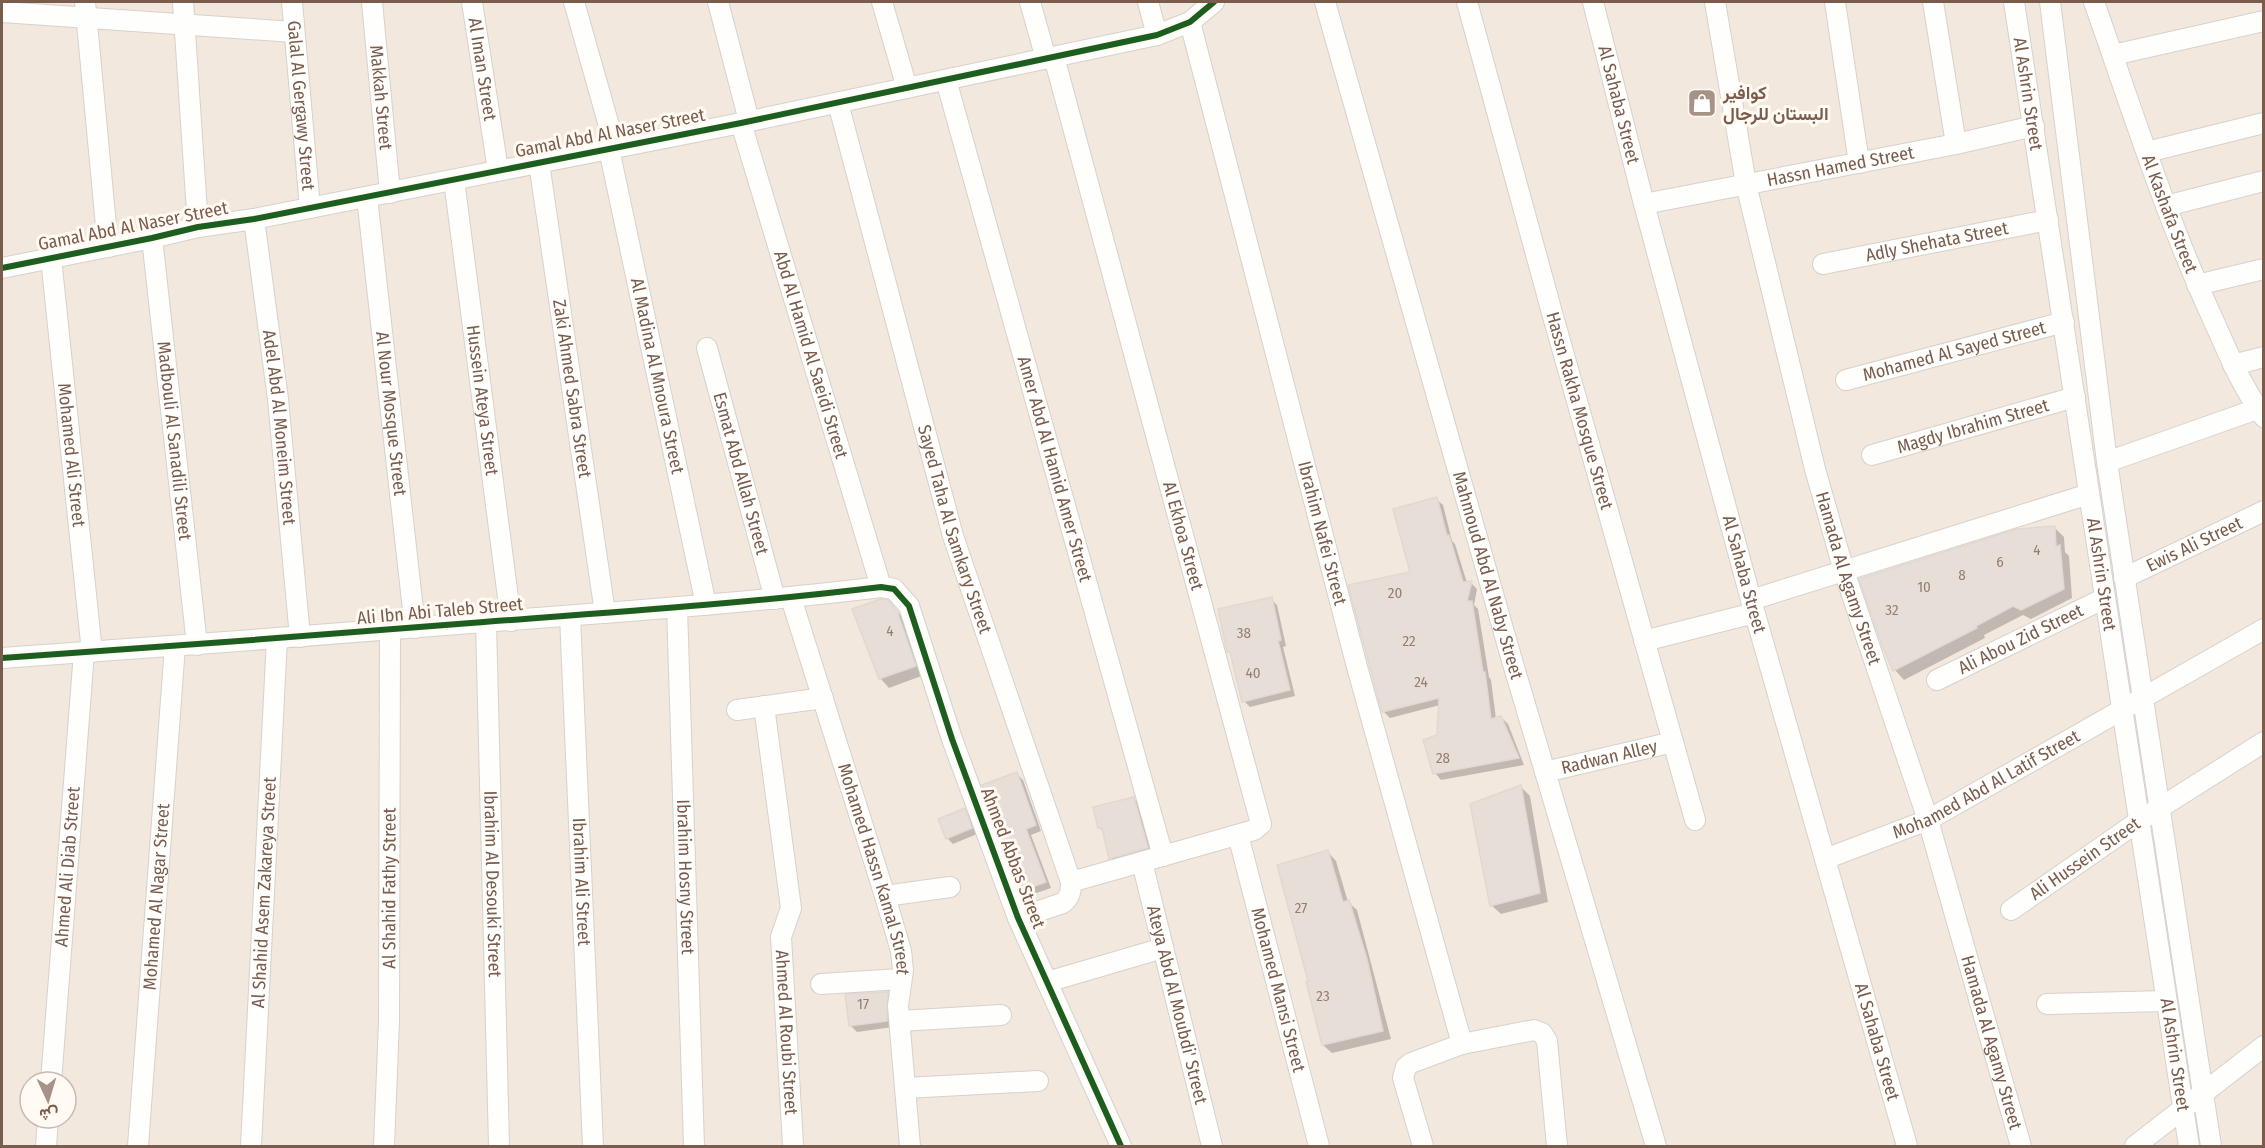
<svg xmlns="http://www.w3.org/2000/svg" width="2265" height="1148" viewBox="0 0 2265 1148" font-family="'Fira Sans Condensed',Vazirmatn,sans-serif">
<style>
.residential{fill:#f2e8de;fill-rule:evenodd}
.shadow{fill:#0003}
.building{fill:#e6ded7;stroke:#e2d8d2;stroke-width:1.5}
.lines{fill:none;stroke-linecap:round;stroke-linejoin:round}
.minor-casing{stroke:#d7d1cb;stroke-width:22}
.minor{stroke:#fefefd;stroke-width:20}
.cycleway-casing{stroke:#fffaf3;stroke-width:10}
.cycleway{stroke:#1b5e20;stroke-width:6}
.labels{text-anchor:middle;dominant-baseline:central;stroke-width:6;stroke-linejoin:round;paint-order:stroke}
.number-label{font-size:15px;fill:#977e72}
.street-label{font-size:18px;fill:#7a5c4d;stroke:#fffaf3}
.poi-label{font-size:18px;font-weight:bold;fill:#7a5c4d;stroke:#fffaf3;text-anchor:start}
</style>
<rect width="100%" height="100%" fill="#f9f5f0"/>
<path class="residential" d="M2,2h2261v1144h-2261zM30,1082h36v36h-36z"/>
<g class="shadow">
<polygon points="1436,499 1443,505 1452,541 1455,544 1467,583 1471,583 1477,589 1474,605 1478,609 1489,677 1491,680 1496,719 1501,717 1508,724 1524,765 1441,780 1435,773 1440,705 1390,718 1383,711 1412,573"/>
<polygon points="2054,527 2064,537 2065,552 2069,556 2072,598 2031,619 2023,615 1984,635 1985,638 1904,680 1895,670"/>
<polygon points="1271,599 1277,605 1286,646 1283,647 1295,696 1250,707 1244,701 1232,655 1229,652"/>
<polygon points="897,611 906,622 924,675 889,688 880,678"/>
<polygon points="1017,774 1023,780 1041,831 1031,835 1051,888 1028,896 1022,890"/>
<polygon points="1521,787 1530,796 1548,902 1501,914 1491,905"/>
<polygon points="1133,798 1140,804 1153,853 1117,864 1111,858 1104,832 1100,828"/>
<polygon points="964,810 970,816 977,834 953,844 947,838"/>
<polygon points="1328,852 1336,861 1348,902 1357,910 1391,1039 1332,1053 1323,1045 1310,982"/>
<polygon points="887,993 893,999 893,1027 857,1032 851,1026 847,996"/>
</g>
<g class="building">
<polygon points="1437,497 1447,536 1449,535 1463,582 1472,581 1467,601 1472,601 1483,672 1485,672 1491,719 1501,716 1519,758 1433,774 1423,740 1437,735 1439,698 1382,712 1348,585 1410,572 1393,509"/>
<polygon points="2055,526 2056,547 2060,545 2064,589 2021,610 2013,606 1976,626 1977,628 1893,671 1882,645 1859,579 2017,529"/>
<polygon points="1272,597 1281,640 1278,641 1290,690 1242,702 1230,652 1227,652 1218,609"/>
<polygon points="881,599 888,600 897,611 916,666 879,679 852,609"/>
<polygon points="1017,772 1036,825 1026,829 1046,882 1021,891 982,785"/>
<polygon points="1521,785 1540,893 1490,906 1470,804"/>
<polygon points="1134,797 1148,848 1109,859 1102,828 1098,828 1093,807"/>
<polygon points="965,808 972,828 946,839 938,819"/>
<polygon points="1328,850 1343,902 1349,900 1367,959 1383,1031 1322,1045 1306,982 1308,981 1277,865"/>
<polygon points="888,992 887,1021 849,1026 845,994"/>
</g>
<g class="lines">
<g class="minor-casing">
<g id="minor">
<polyline points="85,2 108,247"/>
<polyline points="183,2 198,227"/>
<path id="s1" d="M292,2l18,206"/>
<path id="s2" d="M372,2l18,191"/>
<path id="s3" d="M472,2l26,168"/>
<polyline points="574,2 615,147"/>
<polyline points="718,2 749,121"/>
<polyline points="882,2 907,88"/>
<polyline points="1030,2 1046,59"/>
<polyline points="1148,2 1157,35"/>
<path id="s4" d="M1325,2l186,655 145,489"/>
<path id="s5" d="M1467,2l84,307 144,511"/>
<path id="s6" d="M1593,2l51,202 107,396 156,546"/>
<path id="s7" d="M1715,2l31,182 69,285 29,102 84,249 93,326"/>
<polyline points="1835,2 1859,163"/>
<polyline points="1933,2 1956,144"/>
<path id="s8" d="M2014,2l175,1144"/>
<polyline points="2050,2 2107,462 2211,1146"/>
<path id="s9" d="M2094,2c37,105 71,212 117,313 16,35 30,71 53,102"/>
<polyline points="2,12 294,32"/>
<path id="s10" d="M1190,22l167,645 105,377"/>
<polyline points="2113,55 2264,21"/>
<path id="s11" d="M1054,57l207,767 -7,6 -183,52"/>
<path id="s12" d="M946,80l217,776"/>
<path id="s13" d="M838,103l115,433 118,346c0,10 -1,15 -8,21l-45,15"/>
<path id="s14" d="M741,123l140,464"/>
<path id="s15" d="M609,149l97,456"/>
<polyline points="2147,152 2264,123"/>
<path id="s16" d="M539,163l66,450"/>
<path id="s17" d="M454,180l57,441"/>
<path id="s18" d="M367,197l48,431"/>
<path id="s19" d="M1644,204l312,-60 78,-18"/>
<polyline points="2166,206 2264,181"/>
<path id="s20" d="M254,219l24,180 22,238"/>
<path id="s21" d="M152,238l45,407"/>
<path id="s22" d="M51,258l41,394"/>
<path id="s23" d="M1823,264l225,-44"/>
<polyline points="2,268 152,238 198,227 254,219 741,123 1157,35 1190,22 1214,2"/>
<polyline points="2197,285 2264,269"/>
<path id="s24" d="M707,348l68,251"/>
<polyline points="2233,365 2264,357"/>
<path id="s25" d="M1846,380l218,-58"/>
<path id="s26" d="M1872,455l203,-58"/>
<polyline points="2107,462 2257,409"/>
<path id="s27" d="M2124,578l140,-67"/>
<path id="s28" d="M791,598l94,298 16,55 2,19 -5,36 12,140"/>
<polyline points="1751,600 2089,494"/>
<path id="s29" d="M677,607l17,539"/>
<path id="s30" d="M570,616l23,530"/>
<path id="s31" d="M486,622l13,524"/>
<polyline points="1644,641 1754,613"/>
<path d="M2,658c161,-11 321,-23 482,-36 133,-10 265,-19 397,-35l13,2 15,17 43,133 66,179 103,228"/>
<path id="s32" d="M1937,680l168,-82"/>
<path id="s33" d="M764,706l27,202 -10,29 12,208"/>
<polyline points="737,710 823,698"/>
<path id="s34" d="M1545,772l128,-30"/>
<path id="s35" d="M1238,835l81,311"/>
<path id="s36" d="M1825,859l103,-39 336,-191"/>
<path id="s37" d="M1142,862l70,284"/>
<polyline points="885,896 950,887"/>
<path id="s38" d="M2011,910l128,-89 125,-79"/>
<polyline points="1047,982 1163,948"/>
<polyline points="821,984 901,979"/>
<polyline points="2047,1004 2166,1001"/>
<polyline points="900,1021 1001,1015"/>
<path id="s39" d="M51,1082l33,-430"/>
<polyline points="905,1088 1038,1081"/>
<polyline points="46,1146 48,1118"/>
<path id="s40" d="M138,1146l37,-500"/>
<path id="s41" d="M251,1146l26,-507"/>
<path id="s42" d="M384,1146l5,-125 1,-391"/>
<polyline points="1423,1146 1403,1078 1406,1067 1411,1063 1462,1044 1534,1030 1542,1033 1547,1041 1557,1146"/>
<polyline points="2135,1146 2264,1046"/>
</g>
</g>
<use href="#minor" class="minor"/>
<g class="cycleway-casing">
<g id="cycleway">
<polyline points="2,268 152,238 198,227 254,219 741,123 1157,35 1190,22 1214,2"/>
<path d="M2,658c161,-11 321,-23 482,-36 133,-10 265,-19 397,-35l13,2 15,17 43,133 66,179 103,228"/>
</g>
</g>
<use href="#cycleway" class="cycleway"/>
</g>
<defs>
<g id="shop-square" transform="scale(1.5)"><rect x="-9" y="-9" width="18" height="18" rx="4" fill="#a69286" stroke="#fffaf3"/><path d="M-5-2.5h2.3a2.7 3.5 0 0 1 5.4 0H5L5.5 6h-11ZM-1.5-2.5h3a1.5 2.3 0 0 0-3 0Z" fill="#fff"/></g>
</defs>
<g fill-rule="evenodd">
<use href="#shop-square" x="1702" y="103"/>
</g>
<g class="labels">
<g class="number-label">
<text x="2037" y="550">4</text>
<text x="2000" y="562">6</text>
<text x="1962" y="575">8</text>
<text x="1924" y="587">10</text>
<text x="1395" y="593">20</text>
<text x="1892" y="610">32</text>
<text x="890" y="631">4</text>
<text x="1244" y="633">38</text>
<text x="1409" y="641">22</text>
<text x="1253" y="673">40</text>
<text x="1421" y="682">24</text>
<text x="1443" y="758">28</text>
<text x="1301" y="908">27</text>
<text x="1323" y="996">23</text>
<text x="863" y="1004">17</text>
</g>
<g class="street-label">
<text stroke="none"><textPath href="#s3" startOffset="68">Al Iman Street</textPath></text>
<text stroke="none"><textPath href="#s8" startOffset="93">Al Ashrin Street</textPath></text>
<text stroke="none"><textPath href="#s2" startOffset="96">Makkah Street</textPath></text>
<text stroke="none"><textPath href="#s1" startOffset="104">Galal Al Gergawy Street</textPath></text>
<text stroke="none"><textPath href="#s6" startOffset="106">Al Sahaba Street</textPath></text>
<text transform="translate(610 133) rotate(-11)">Gamal Abd Al Naser Street</text>
<text stroke="none"><textPath href="#s19" startOffset="200">Hassn Hamed Street</textPath></text>
<text stroke="none"><textPath href="#s9" startOffset="225">Al Kashafa Street</textPath></text>
<text transform="translate(133 226) rotate(-11)">Gamal Abd Al Naser Street</text>
<text stroke="none"><textPath href="#s23" startOffset="116">Adly Shehata Street</textPath></text>
<text stroke="none"><textPath href="#s25" startOffset="112">Mohamed Al Sayed Street</textPath></text>
<text stroke="none"><textPath href="#s14" startOffset="242">Abd Al Hamid Al Saeidi Street</textPath></text>
<text stroke="none"><textPath href="#s15" startOffset="232">Al Madina Al Mnoura Street</textPath></text>
<text stroke="none"><textPath href="#s16" startOffset="228">Zaki Ahmed Sabra Street</textPath></text>
<text stroke="none"><textPath href="#s17" startOffset="222">Hussein Ateya Street</textPath></text>
<text stroke="none"><textPath href="#s5" startOffset="424">Hassn Rakha Mosque Street</textPath></text>
<text stroke="none"><textPath href="#s18" startOffset="218">Al Nour Mosque Street</textPath></text>
<text stroke="none"><textPath href="#s26" startOffset="105">Magdy Ibrahim Street</textPath></text>
<text stroke="none"><textPath href="#s20" startOffset="210">Adel Abd Al Moneim Street</textPath></text>
<text stroke="none"><textPath href="#s21" startOffset="204">Madbouli Al Sanadili Street</textPath></text>
<text stroke="none"><textPath href="#s22" startOffset="198">Mohamed Ali Street</textPath></text>
<text stroke="none"><textPath href="#s12" startOffset="404">Amer Abd Al Hamid Amer Street</textPath></text>
<text stroke="none"><textPath href="#s24" startOffset="130">Esmat Abd Allah Street</textPath></text>
<text stroke="none"><textPath href="#s13" startOffset="442">Sayed Taha Al Samkary Street</textPath></text>
<text stroke="none"><textPath href="#s10" startOffset="528">Ibrahim Nafei Street</textPath></text>
<text stroke="none"><textPath href="#s11" startOffset="496">Al Ekhoa Street</textPath></text>
<text stroke="none"><textPath href="#s27" startOffset="78">Ewis Ali Street</textPath></text>
<text stroke="none"><textPath href="#s8" startOffset="579">Al Ashrin Street</textPath></text>
<text stroke="none"><textPath href="#s4" startOffset="596">Mahmoud Abd Al Naby Street</textPath></text>
<text stroke="none"><textPath href="#s6" startOffset="592">Al Sahaba Street</textPath></text>
<text stroke="none"><textPath href="#s7" startOffset="592">Hamada Al Agamy Street</textPath></text>
<text transform="translate(440 611) rotate(-5)">Ali Ibn Abi Taleb Street</text>
<text stroke="none"><textPath href="#s32" startOffset="93">Ali Abou Zid Street</textPath></text>
<text stroke="none"><textPath href="#s34" startOffset="66">Radwan Alley</textPath></text>
<text stroke="none"><textPath href="#s36" startOffset="178">Mohamed Abd Al Latif Street</textPath></text>
<text transform="translate(1013 858) rotate(69)">Ahmed Abbas Street</text>
<text stroke="none"><textPath href="#s38" startOffset="90">Ali Hussein Street</textPath></text>
<text stroke="none"><textPath href="#s39" startOffset="216">Ahmed Ali Diab Street</textPath></text>
<text stroke="none"><textPath href="#s28" startOffset="284">Mohamed Hassn Kamal Street</textPath></text>
<text stroke="none"><textPath href="#s29" startOffset="270">Ibrahim Hosny Street</textPath></text>
<text stroke="none"><textPath href="#s30" startOffset="266">Ibrahim Ali Street</textPath></text>
<text stroke="none"><textPath href="#s31" startOffset="262">Ibrahim Al Desouki Street</textPath></text>
<text stroke="none"><textPath href="#s42" startOffset="258">Al Shahid Fathy Street</textPath></text>
<text stroke="none"><textPath href="#s41" startOffset="254">Al Shahid Asem Zakareya Street</textPath></text>
<text stroke="none"><textPath href="#s40" startOffset="250">Mohamed Al Nagar Street</textPath></text>
<text stroke="none"><textPath href="#s35" startOffset="160">Mohamed Mansi Street</textPath></text>
<text stroke="none"><textPath href="#s37" startOffset="147">Ateya Abd Al Moubdi' Street</textPath></text>
<text stroke="none"><textPath href="#s33" startOffset="330">Ahmed Al Roubi Street</textPath></text>
<text stroke="none"><textPath href="#s6" startOffset="1078">Al Sahaba Street</textPath></text>
<text stroke="none"><textPath href="#s7" startOffset="1078">Hamada Al Agamy Street</textPath></text>
<text stroke="none"><textPath href="#s8" startOffset="1065">Al Ashrin Street</textPath></text>
</g>
<g class="poi-label">
<text x="1723" y="93">كوافير<tspan x="1723" dy="21">البستان للرجال</tspan></text>
</g>
</g>
<rect width="2265" height="1148" fill="none" stroke="#7a5c4d" stroke-width="6"/>
<g transform="translate(48 1100) rotate(176)"><circle r="28" fill="#fffaf3" stroke="#cabbb1" stroke-width="1.5"/>
<path d="M0-4.5L10 22L0 15L-10 22Z" fill="#a69286"/>
<text y="-9" font-size="16" font-weight="bold" text-anchor="middle" fill="#7a5c4d">ش</text>
</g>
</svg>
